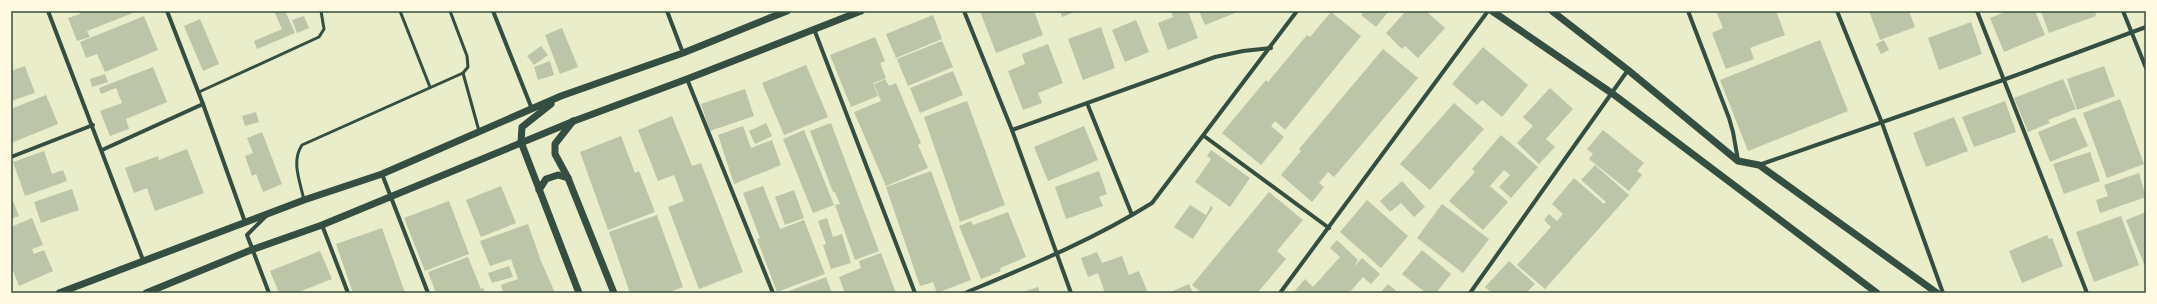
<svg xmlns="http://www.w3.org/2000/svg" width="2157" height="304" viewBox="0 0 2157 304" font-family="Jost,sans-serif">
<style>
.building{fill:#bcc5a7}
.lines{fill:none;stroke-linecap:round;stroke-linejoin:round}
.service{stroke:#344e41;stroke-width:3}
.minor{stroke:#344e41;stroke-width:4}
.tertiary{stroke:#344e41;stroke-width:7}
.neatline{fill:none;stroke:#344e41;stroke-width:1.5}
</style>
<rect width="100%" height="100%" fill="#e9edc9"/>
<g class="building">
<polygon points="78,11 133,11 133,13 87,31 90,37 77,41 68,18 80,14"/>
<polygon points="274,11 285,11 295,33 257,49 254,41 282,29"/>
<polygon points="980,11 1034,11 1043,35 996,53"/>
<polygon points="1060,11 1077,11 1062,17"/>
<polygon points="1171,11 1188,11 1198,38 1168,50 1158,23 1173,17"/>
<polygon points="1199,11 1234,11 1235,13 1205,25"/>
<polygon points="1361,11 1389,11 1376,27 1361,15 1363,13"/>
<polygon points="1406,11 1426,11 1445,28 1418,58 1405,46 1402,49 1386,33"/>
<polygon points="1716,11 1776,11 1785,35 1750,48 1754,59 1726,69 1712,33 1723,28"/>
<polygon points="1869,11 1909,11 1915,27 1880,40"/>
<polygon points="2007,11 2035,11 2045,35 2004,52 1990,18"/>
<polygon points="2041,11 2095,11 2096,16 2049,33"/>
<polygon points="1331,12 1361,36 1285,130 1275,121 1271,126 1284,137 1261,165 1222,133 1266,80 1268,82 1307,35 1310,37"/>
<polygon points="933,15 942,39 896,58 886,34"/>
<polygon points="144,16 158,50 105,72 97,54 86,58 80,42"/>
<polygon points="304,16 309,28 297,33 292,20"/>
<polygon points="200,19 219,64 203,71 184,26"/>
<polygon points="1136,20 1149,52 1125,62 1112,30"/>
<polygon points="1971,22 1982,54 1939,70 1928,38"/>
<polygon points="1101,27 1115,68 1083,80 1068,39"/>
<polygon points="562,28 578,67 560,74 545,35"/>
<polygon points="875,37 885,61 880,63 886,78 873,83 878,96 851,107 830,55"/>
<polygon points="1820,40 1848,111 1748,151 1720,80"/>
<polygon points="1884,40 1889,50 1881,54 1876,44"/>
<polygon points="942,41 953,67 908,86 897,59"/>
<polygon points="1048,44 1063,83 1038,93 1042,103 1023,110 1008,71 1025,64 1022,54"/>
<polygon points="541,46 548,55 534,65 527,56"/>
<polygon points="1483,47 1528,85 1502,117 1482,100 1477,105 1452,84"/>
<polygon points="1383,49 1418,78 1334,177 1328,172 1319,183 1324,187 1312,202 1281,175 1301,151 1299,149"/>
<polygon points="550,61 554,75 538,80 534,67"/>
<polygon points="806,65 828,117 784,135 762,83"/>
<polygon points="25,66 35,93 11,101 11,71"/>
<polygon points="2104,66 2115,96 2077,110 2067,79"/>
<polygon points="153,67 167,102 126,119 129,129 110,136 100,111 122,103 116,88 101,94 99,88"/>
<polygon points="953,71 963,95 920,113 910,88"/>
<polygon points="105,74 108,82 92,87 90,79"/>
<polygon points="885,79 889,86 896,83 921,143 918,145 928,168 886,186 854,112 881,101 874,84"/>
<polygon points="2063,79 2076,109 2048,120 2050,123 2028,132 2014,98"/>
<polygon points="1550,88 1573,109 1546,139 1555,147 1539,164 1517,143 1533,126 1523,117"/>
<polygon points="745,89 754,116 710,131 701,104"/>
<polygon points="46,95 58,124 11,143 11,109"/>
<polygon points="2120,99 2144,164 2107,178 2083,113"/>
<polygon points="967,101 1005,205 960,222 924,117"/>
<polygon points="2005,101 2016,132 1974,147 1962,117"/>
<polygon points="1454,103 1484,129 1430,190 1400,164"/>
<polygon points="256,112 259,122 245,126 242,116"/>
<polygon points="672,116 692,166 701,163 743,272 699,289 668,207 684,201 674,175 658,181 638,130"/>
<polygon points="1954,117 1968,151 1926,167 1913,133"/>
<polygon points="2075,117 2088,146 2050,162 2038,132"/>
<polygon points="766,123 772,136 755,144 749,131"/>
<polygon points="831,123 879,251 855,260 835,205 840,204 835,192 833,192 810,131"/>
<polygon points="743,126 751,148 772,140 781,165 734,184 718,135"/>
<polygon points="1084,126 1098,160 1048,181 1034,147"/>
<polygon points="804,130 834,205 813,213 783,139"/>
<polygon points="1603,130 1644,163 1637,171 1642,175 1629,191 1589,159 1593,154 1587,149"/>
<polygon points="262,132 282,184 263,192 256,174 252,176 245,156 253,153 247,138"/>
<polygon points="1501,135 1538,167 1511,198 1499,187 1510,175 1504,170 1490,186 1508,202 1483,230 1449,201 1475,172 1472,169"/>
<polygon points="621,136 635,173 639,171 655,212 608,230 580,152"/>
<polygon points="187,149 204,193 155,211 147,188 134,193 125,168 158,156 159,160"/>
<polygon points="1211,150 1250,178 1230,207 1195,182 1211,159 1207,156"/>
<polygon points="44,151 52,174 63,170 67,181 25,196 13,162"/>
<polygon points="2090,152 2100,181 2064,194 2053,164"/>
<polygon points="1595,165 1629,195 1545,289 1517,265 1551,227 1544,220 1549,214 1557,221 1563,214 1552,204 1574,178 1604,204 1606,202 1581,180"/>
<polygon points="931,171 971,280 937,293 933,282 920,286 886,187"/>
<polygon points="1099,171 1107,194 1099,197 1103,206 1066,219 1055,187"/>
<polygon points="2139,173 2146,197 2100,213 2096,200 2108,196 2104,185"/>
<polygon points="1402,181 1425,207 1414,217 1401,203 1390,212 1380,201"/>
<polygon points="501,186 516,223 481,237 466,200"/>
<polygon points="763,186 780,229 804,220 825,274 777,292 757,239 760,238 743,193"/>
<polygon points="72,189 79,210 41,223 34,202"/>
<polygon points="794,190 804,218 785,225 775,197"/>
<polygon points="1269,192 1303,220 1277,251 1286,259 1257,293 1202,293 1192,285"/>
<polygon points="1367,200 1408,236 1381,268 1340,232"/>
<polygon points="13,201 19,216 11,219 11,202"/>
<polygon points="449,201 469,254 425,271 404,218"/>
<polygon points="1442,204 1489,239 1463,273 1417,238"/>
<polygon points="1190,205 1206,215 1211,206 1213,208 1193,239 1174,227"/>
<polygon points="1008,212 1026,257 1000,268 1001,271 981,279 959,226 971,221 973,225"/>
<polygon points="2146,212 2146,263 2144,264 2126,220"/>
<polygon points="657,215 683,287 667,293 630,293 609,232"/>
<polygon points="2121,216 2139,265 2094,282 2076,232"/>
<polygon points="32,218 43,245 32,249 34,254 44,250 53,271 19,286 11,266 11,227"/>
<polygon points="827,218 833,237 842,234 851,263 831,269 823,245 826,244 818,221"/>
<polygon points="528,224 541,261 555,293 503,293 501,285 518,279 511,259 490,266 480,241"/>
<polygon points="382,228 405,293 353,293 336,244"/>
<polygon points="2047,235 2049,239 2052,238 2063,266 2022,283 2009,251"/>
<polygon points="1337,240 1358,260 1354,267 1362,258 1380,274 1371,284 1363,277 1349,293 1293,293 1305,279 1313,287 1340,257 1330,248"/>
<polygon points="1422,250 1451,274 1436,293 1426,293 1402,274"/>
<polygon points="320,251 332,279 296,293 279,293 270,271"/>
<polygon points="1097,252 1102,263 1122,256 1129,275 1139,271 1148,293 1105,293 1098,273 1088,277 1081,258"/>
<polygon points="881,253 896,293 845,293 839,277 861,268 859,261"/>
<polygon points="468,257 481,289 483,288 485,293 436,293 428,272"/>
<polygon points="1509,261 1535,284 1526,293 1492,293 1485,287"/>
<polygon points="509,266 513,277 492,283 488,273"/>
<polygon points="826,277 832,293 784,293"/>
<polygon points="1189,284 1193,293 1168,293"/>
<polygon points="1388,284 1399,293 1380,293"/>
<polygon points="1038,287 1040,293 1020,293"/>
</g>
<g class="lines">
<g class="service">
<polyline points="400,11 430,87"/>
<polyline points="463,73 479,131"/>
<polyline points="199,92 319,37 324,29 321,11"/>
<path d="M304,200c-4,-19 -13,-39 -2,-55l161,-72 5,-6 -1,-11 -17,-45"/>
</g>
<g class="minor">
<polyline points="48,11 143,260"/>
<polyline points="167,11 203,104 245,222"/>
<polyline points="493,11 532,109"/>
<polyline points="667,11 683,53"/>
<polyline points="964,11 1012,130 1071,293"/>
<polyline points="1688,11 1729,118 1733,132 1738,160"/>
<polyline points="1837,11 1882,123 1943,293"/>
<polyline points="1977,11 2087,293"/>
<polyline points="2123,11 2146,68"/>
<polyline points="814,29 915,293"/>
<polyline points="687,79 773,293"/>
<polyline points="1087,103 1132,215"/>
<polyline points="1012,130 1215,57 1243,51 1271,48"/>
<polyline points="1204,136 1329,228"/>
<polyline points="102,150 203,104"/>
<polyline points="11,157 93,125"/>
<polyline points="1759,165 2003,80 2146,27"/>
<polyline points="382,174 428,293"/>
<polyline points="266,216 247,235 269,293"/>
<polyline points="322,225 348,293"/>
<path d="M965,293c64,-27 128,-53 187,-90l145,-192"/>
<polyline points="1280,293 1488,11"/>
<polyline points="1470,293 1628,70"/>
</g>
<g class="tertiary">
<polyline points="1492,11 1613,94 1877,293"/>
<polyline points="1552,11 1628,70 1738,161 1759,165 1937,293"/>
<polyline points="551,104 522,127 521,142 579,293"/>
<polyline points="573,121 555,144 555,154 568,178 614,293"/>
<polyline points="539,190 546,179 558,175 568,178"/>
<polyline points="59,293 304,200 382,174 561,96 683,53 787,11"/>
<polyline points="146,293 251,250 322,225 574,121 687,79 861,11"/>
</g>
</g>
<rect width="2157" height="304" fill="none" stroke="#fefae0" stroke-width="24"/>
<rect x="12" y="12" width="2133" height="280" class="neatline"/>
</svg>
